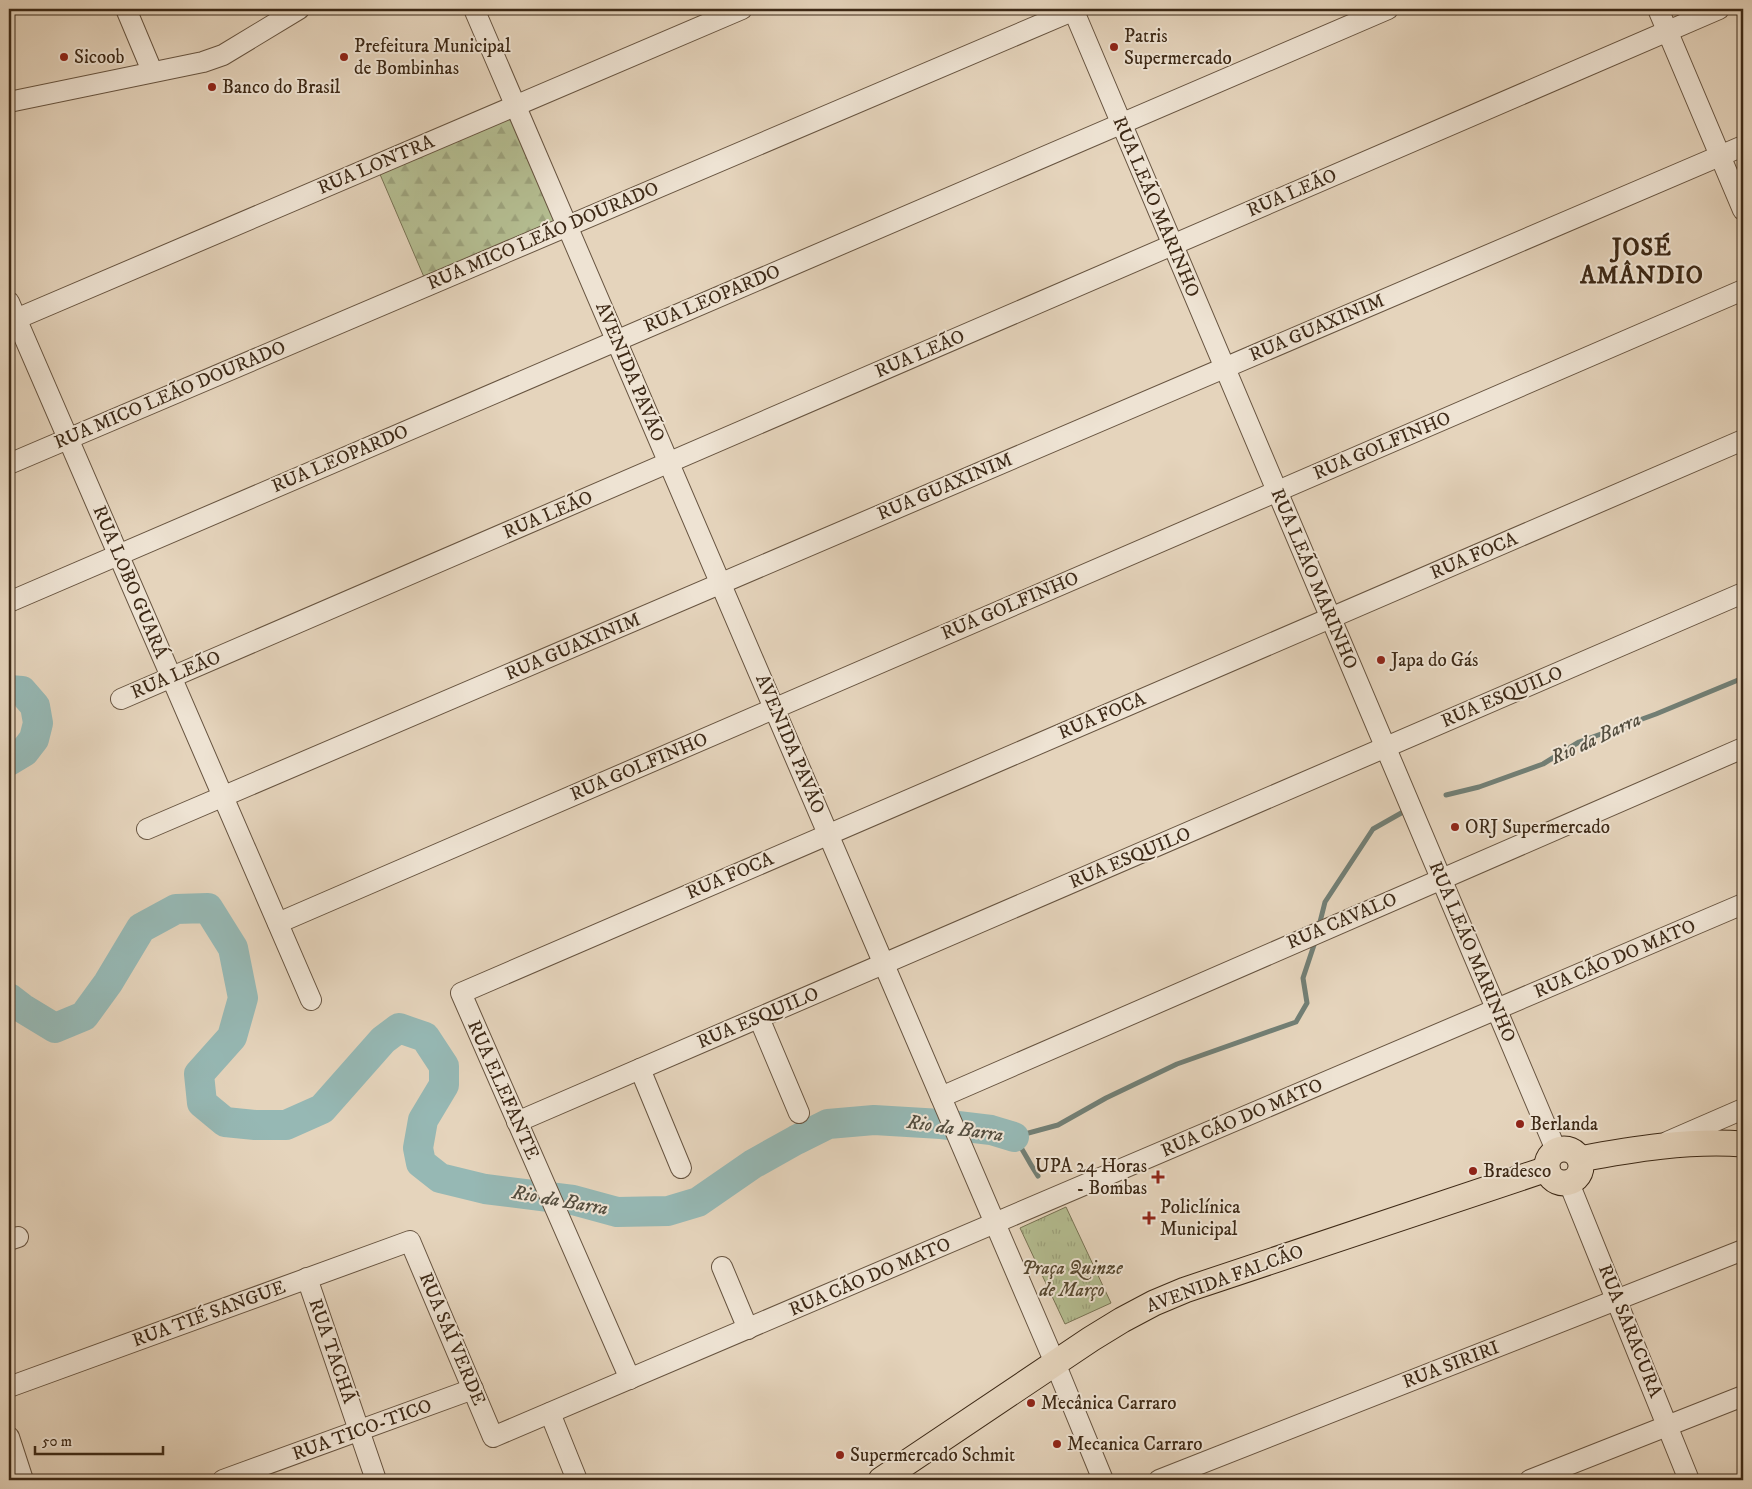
<svg xmlns="http://www.w3.org/2000/svg" width="1752" height="1489" viewBox="0 0 1752 1489" font-family="'IM FELL DW Pica',serif">
<style>
.grass{fill:url(#grass-tufts);stroke:#787354}
.forest{fill:url(#forest-firs);stroke:#787354}
.lines{fill:none;stroke-linecap:round;stroke-linejoin:round}
.stream{stroke:#727f75;stroke-width:5}
.river{stroke:#96b8b4;stroke-width:30}
.minor-casing{stroke:#675440;stroke-width:22}
.major-casing{stroke:#3d2916;stroke-width:27}
.minor{stroke:#eee3d3;stroke-width:20}
.major{stroke:#e5d4bc;stroke-width:25}
.poi-dot{fill:#8f2418;stroke:#eee3d3;stroke-width:2}
.labels{text-anchor:middle;dominant-baseline:central;stroke-width:4;stroke-linejoin:round;paint-order:stroke}
.poi-label{font-size:19px;fill:#3d2916;stroke:#eee3d3;text-anchor:start}
.street-label{font-size:19px;fill:#3d2916;stroke:#eee3d3}
.park-label{font-size:19px;font-style:italic;fill:#55472f;stroke:#eee3d3}
.water-label{font-size:20px;font-style:italic;fill:#534d3e;stroke:#eee3d3}
.district-label{font-size:24px;font-weight:bold;letter-spacing:1px;fill:#3d2916;stroke:#eee3d3}
</style>
<defs>
<pattern id="grass-tufts" width="24" height="20" patternUnits="userSpaceOnUse" patternTransform="scale(1.25)"><rect width="24" height="20" fill="#b4bd91"/><path d="M3 7l-1-3M5 7V3M7 7l1-3M15 17l-1-3M17 17v-4M19 17l1-3" fill="none" stroke="#9ca27c"/></pattern>
<pattern id="forest-firs" width="22" height="20" patternUnits="userSpaceOnUse" patternTransform="scale(1.25)"><rect width="22" height="20" fill="#b4bd91"/><path d="M5 1l3.5 6h-7zM16 11l3.5 6h-7z" fill="#9ca27c"/></pattern>
</defs>
<rect width="100%" height="100%" fill="#e5d4bc"/>
<filter id="stains"><feTurbulence type="fractalNoise" baseFrequency=".004" numOctaves="4"/><feColorMatrix values="0 0 0 0 .2 0 0 0 0 .09 0 0 0 0 .02 0 0 0 .5 -.17"/></filter>
<radialGradient id="worn" r=".72"><stop offset=".6" stop-color="#630" stop-opacity="0"/><stop offset="1" stop-color="#630" stop-opacity=".3"/></radialGradient>
<polygon class="grass" points="1066,1207 1111,1303 1065,1324 1020,1228"/>
<polygon class="forest" points="513,115 559,220 424,277 379,172"/>
<g class="lines">
<g class="stream">
<polyline points="1446,795 1479,787 1543,764 1579,742 1656,714 1743,678"/>
<polyline points="1319,926 1325,902 1373,829 1403,812"/>
<path d="M1038,1176c-9,-13 -15,-27 -24,-39l44,-12 48,-27 71,-34 119,-42 11,-19 -4,-25 13,-39"/>
</g>
<g class="river">
<polyline points="9,690 22,691 35,706 38,723 34,739 24,752 9,761"/>
<polyline points="9,998 22,1008 55,1028 84,1016 108,983 141,928 176,909 208,908 233,948 243,998 232,1037 199,1074 202,1103 225,1122 255,1125 286,1125 322,1109 383,1040 399,1028 425,1037 444,1066 444,1085 423,1120 418,1148 421,1163 440,1178 485,1189 573,1200 617,1212 668,1211 698,1202 753,1164 796,1140 828,1124 874,1120 941,1124 991,1130 1014,1137"/>
</g>
<g class="minor-casing">
<g id="minor">
<polyline points="126,9 152,71"/>
<polyline points="474,9 1055,1363 1103,1480"/>
<polyline points="1073,9 1556,1150"/>
<polyline points="1658,9 1743,210"/>
<polyline points="9,102 203,62 223,55 299,9"/>
<polyline points="9,302 311,1000"/>
<polyline points="9,322 742,9"/>
<polyline points="9,464 1077,9"/>
<polyline points="9,602 1388,9"/>
<polyline points="121,699 1719,9"/>
<polyline points="147,829 1743,146"/>
<polyline points="278,923 1743,290"/>
<polyline points="759,1018 799,1113"/>
<polyline points="640,1069 681,1168"/>
<polyline points="941,1097 1743,748"/>
<polyline points="517,1122 1743,593"/>
<polyline points="1667,1142 1743,1109"/>
<polyline points="1569,1183 1689,1480"/>
<polyline points="9,1240 18,1237"/>
<polyline points="722,1267 748,1329"/>
<polyline points="307,1278 376,1480"/>
<polyline points="630,1379 461,993 1743,440"/>
<polyline points="9,1387 410,1241 493,1437 1743,904"/>
<polyline points="550,1413 577,1480"/>
<polyline points="9,1437 23,1480"/>
<polyline points="223,1480 473,1389"/>
<polyline points="1159,1480 1743,1250"/>
<polyline points="1530,1480 1743,1396"/>
</g>
</g>
<g class="major-casing">
<g id="major">
<circle cx="1564" cy="1166" r="17"/>
<path d="M1580,1159c53,-10 109,-19 163,-15"/>
<polyline points="881,1480 1091,1339 1122,1320 1154,1303 1185,1290 1547,1169"/>
</g>
</g>
<use href="#minor" class="minor"/>
<use href="#major" class="major"/>
</g>
<g class="poi-dot">
<circle cx="1114" cy="47" r="5"/>
<circle cx="64" cy="57" r="5"/>
<circle cx="344" cy="57" r="5"/>
<circle cx="212" cy="87" r="5"/>
<circle cx="1381" cy="660" r="5"/>
<circle cx="1455" cy="827" r="5"/>
<circle cx="1520" cy="1124" r="5"/>
<circle cx="1473" cy="1171" r="5"/>
<path d="M1155.5 1169.5h5v5h5v5h-5v5h-5v-5h-5v-5h5z"/>
<path d="M1146.5 1210.5h5v5h5v5h-5v5h-5v-5h-5v-5h5z"/>
<circle cx="1031" cy="1403" r="5"/>
<circle cx="1057" cy="1444" r="5"/>
<circle cx="840" cy="1455" r="5"/>
</g>
<g class="labels">
<g class="poi-label">
<text x="1124" y="36">Patris<tspan x="1124" dy="22">Supermercado</tspan></text>
<text x="354" y="46">Prefeitura Municipal<tspan x="354" dy="22">de Bombinhas</tspan></text>
<text x="74" y="57">Sicoob</text>
<text x="222" y="87">Banco do Brasil</text>
<text x="1391" y="660">Japa do Gás</text>
<text x="1465" y="827">ORJ Supermercado</text>
<text x="1530" y="1124">Berlanda</text>
<text x="1147" y="1166" text-anchor="end">UPA 24 Horas<tspan x="1147" dy="22">- Bombas</tspan></text>
<text x="1483" y="1171">Bradesco</text>
<text x="1160" y="1207">Policlínica<tspan x="1160" dy="22">Municipal</tspan></text>
<text x="1041" y="1403">Mecânica Carraro</text>
<text x="1067" y="1444">Mecanica Carraro</text>
<text x="850" y="1455">Supermercado Schmit</text>
</g>
<g class="street-label">
<text transform="translate(376 165) rotate(-23)">RUA LONTRA</text>
<text transform="translate(1292 193) rotate(-23)">RUA LEÃO</text>
<text transform="translate(1156 207) rotate(67)">RUA LEÃO MARINHO</text>
<text transform="translate(543 236) rotate(-23)">RUA MICO LEÃO DOURADO</text>
<text transform="translate(712 299) rotate(-23)">RUA LEOPARDO</text>
<text transform="translate(1317 328) rotate(-23)">RUA GUAXINIM</text>
<text transform="translate(920 354) rotate(-23)">RUA LEÃO</text>
<text transform="translate(630 372) rotate(67)">AVENIDA PAVÃO</text>
<text transform="translate(170 395) rotate(-23)">RUA MICO LEÃO DOURADO</text>
<text transform="translate(1382 446) rotate(-23)">RUA GOLFINHO</text>
<text transform="translate(340 459) rotate(-23)">RUA LEOPARDO</text>
<text transform="translate(945 487) rotate(-23)">RUA GUAXINIM</text>
<text transform="translate(548 515) rotate(-23)">RUA LEÃO</text>
<text transform="translate(1474 556) rotate(-23)">RUA FOCA</text>
<text transform="translate(1314 579) rotate(67)">RUA LEÃO MARINHO</text>
<text transform="translate(130 582) rotate(67)">RUA LOBO GUARÁ</text>
<text transform="translate(1010 606) rotate(-23)">RUA GOLFINHO</text>
<text transform="translate(573 647) rotate(-23)">RUA GUAXINIM</text>
<text transform="translate(176 675) rotate(-23)">RUA LEÃO</text>
<text transform="translate(1502 697) rotate(-23)">RUA ESQUILO</text>
<text transform="translate(1102 716) rotate(-23)">RUA FOCA</text>
<text transform="translate(790 744) rotate(67)">AVENIDA PAVÃO</text>
<text transform="translate(639 767) rotate(-23)">RUA GOLFINHO</text>
<text transform="translate(1130 858) rotate(-23)">RUA ESQUILO</text>
<text transform="translate(730 876) rotate(-23)">RUA FOCA</text>
<text transform="translate(1342 921) rotate(-23)">RUA CAVALO</text>
<text transform="translate(1472 952) rotate(67)">RUA LEÃO MARINHO</text>
<text transform="translate(1615 959) rotate(-23)">RUA CÃO DO MATO</text>
<text transform="translate(758 1018) rotate(-23)">RUA ESQUILO</text>
<text transform="translate(503 1090) rotate(66)">RUA ELEFANTE</text>
<text transform="translate(1242 1118) rotate(-23)">RUA CÃO DO MATO</text>
<text transform="translate(870 1277) rotate(-23)">RUA CÃO DO MATO</text>
<text transform="translate(1225 1279) rotate(-20)">AVENIDA FALCÃO</text>
<text transform="translate(209 1314) rotate(-20)">RUA TIÉ SANGUE</text>
<text transform="translate(1630 1331) rotate(68)">RUA SARACURA</text>
<text transform="translate(452 1339) rotate(67)">RUA SAÍ VERDE</text>
<text transform="translate(332 1351) rotate(71)">RUA TACHÃ</text>
<text transform="translate(1451 1365) rotate(-21)">RUA SIRIRI</text>
<text transform="translate(362 1430) rotate(-20)">RUA TICO-TICO</text>
</g>
<g class="park-label">
<text x="1072" y="1268">Praça Quinze<tspan x="1072" dy="22">de Março</tspan></text>
</g>
<g class="water-label">
<text transform="translate(1596 739) rotate(-25)">Rio da Barra</text>
<text transform="translate(955 1129) rotate(8)">Rio da Barra</text>
<text transform="translate(560 1201) rotate(10)">Rio da Barra</text>
</g>
<g class="district-label">
<text x="1642" y="248">JOSÉ<tspan x="1642" dy="28">AMÂNDIO</tspan></text>
</g>
</g>
<rect width="1752" height="1489" fill="none" stroke="#e5d4bc" stroke-width="30"/>
<rect x="10" y="10" width="1732" height="1469" fill="none" stroke="#3d2916" stroke-width="2.5"/>
<rect x="15" y="15" width="1722" height="1459" fill="none" stroke="#3d2916"/>
<path d="M35 1446v8h128v-8" fill="none" stroke="#3d2916" stroke-width="2.5"/>
<text x="42" y="1446" font-size="15" fill="#3d2916" stroke="#eee3d3" stroke-width="4" paint-order="stroke">50 m</text>
<rect width="100%" height="100%" filter="url(#stains)"/>
<rect width="100%" height="100%" fill="url(#worn)"/>
</svg>
